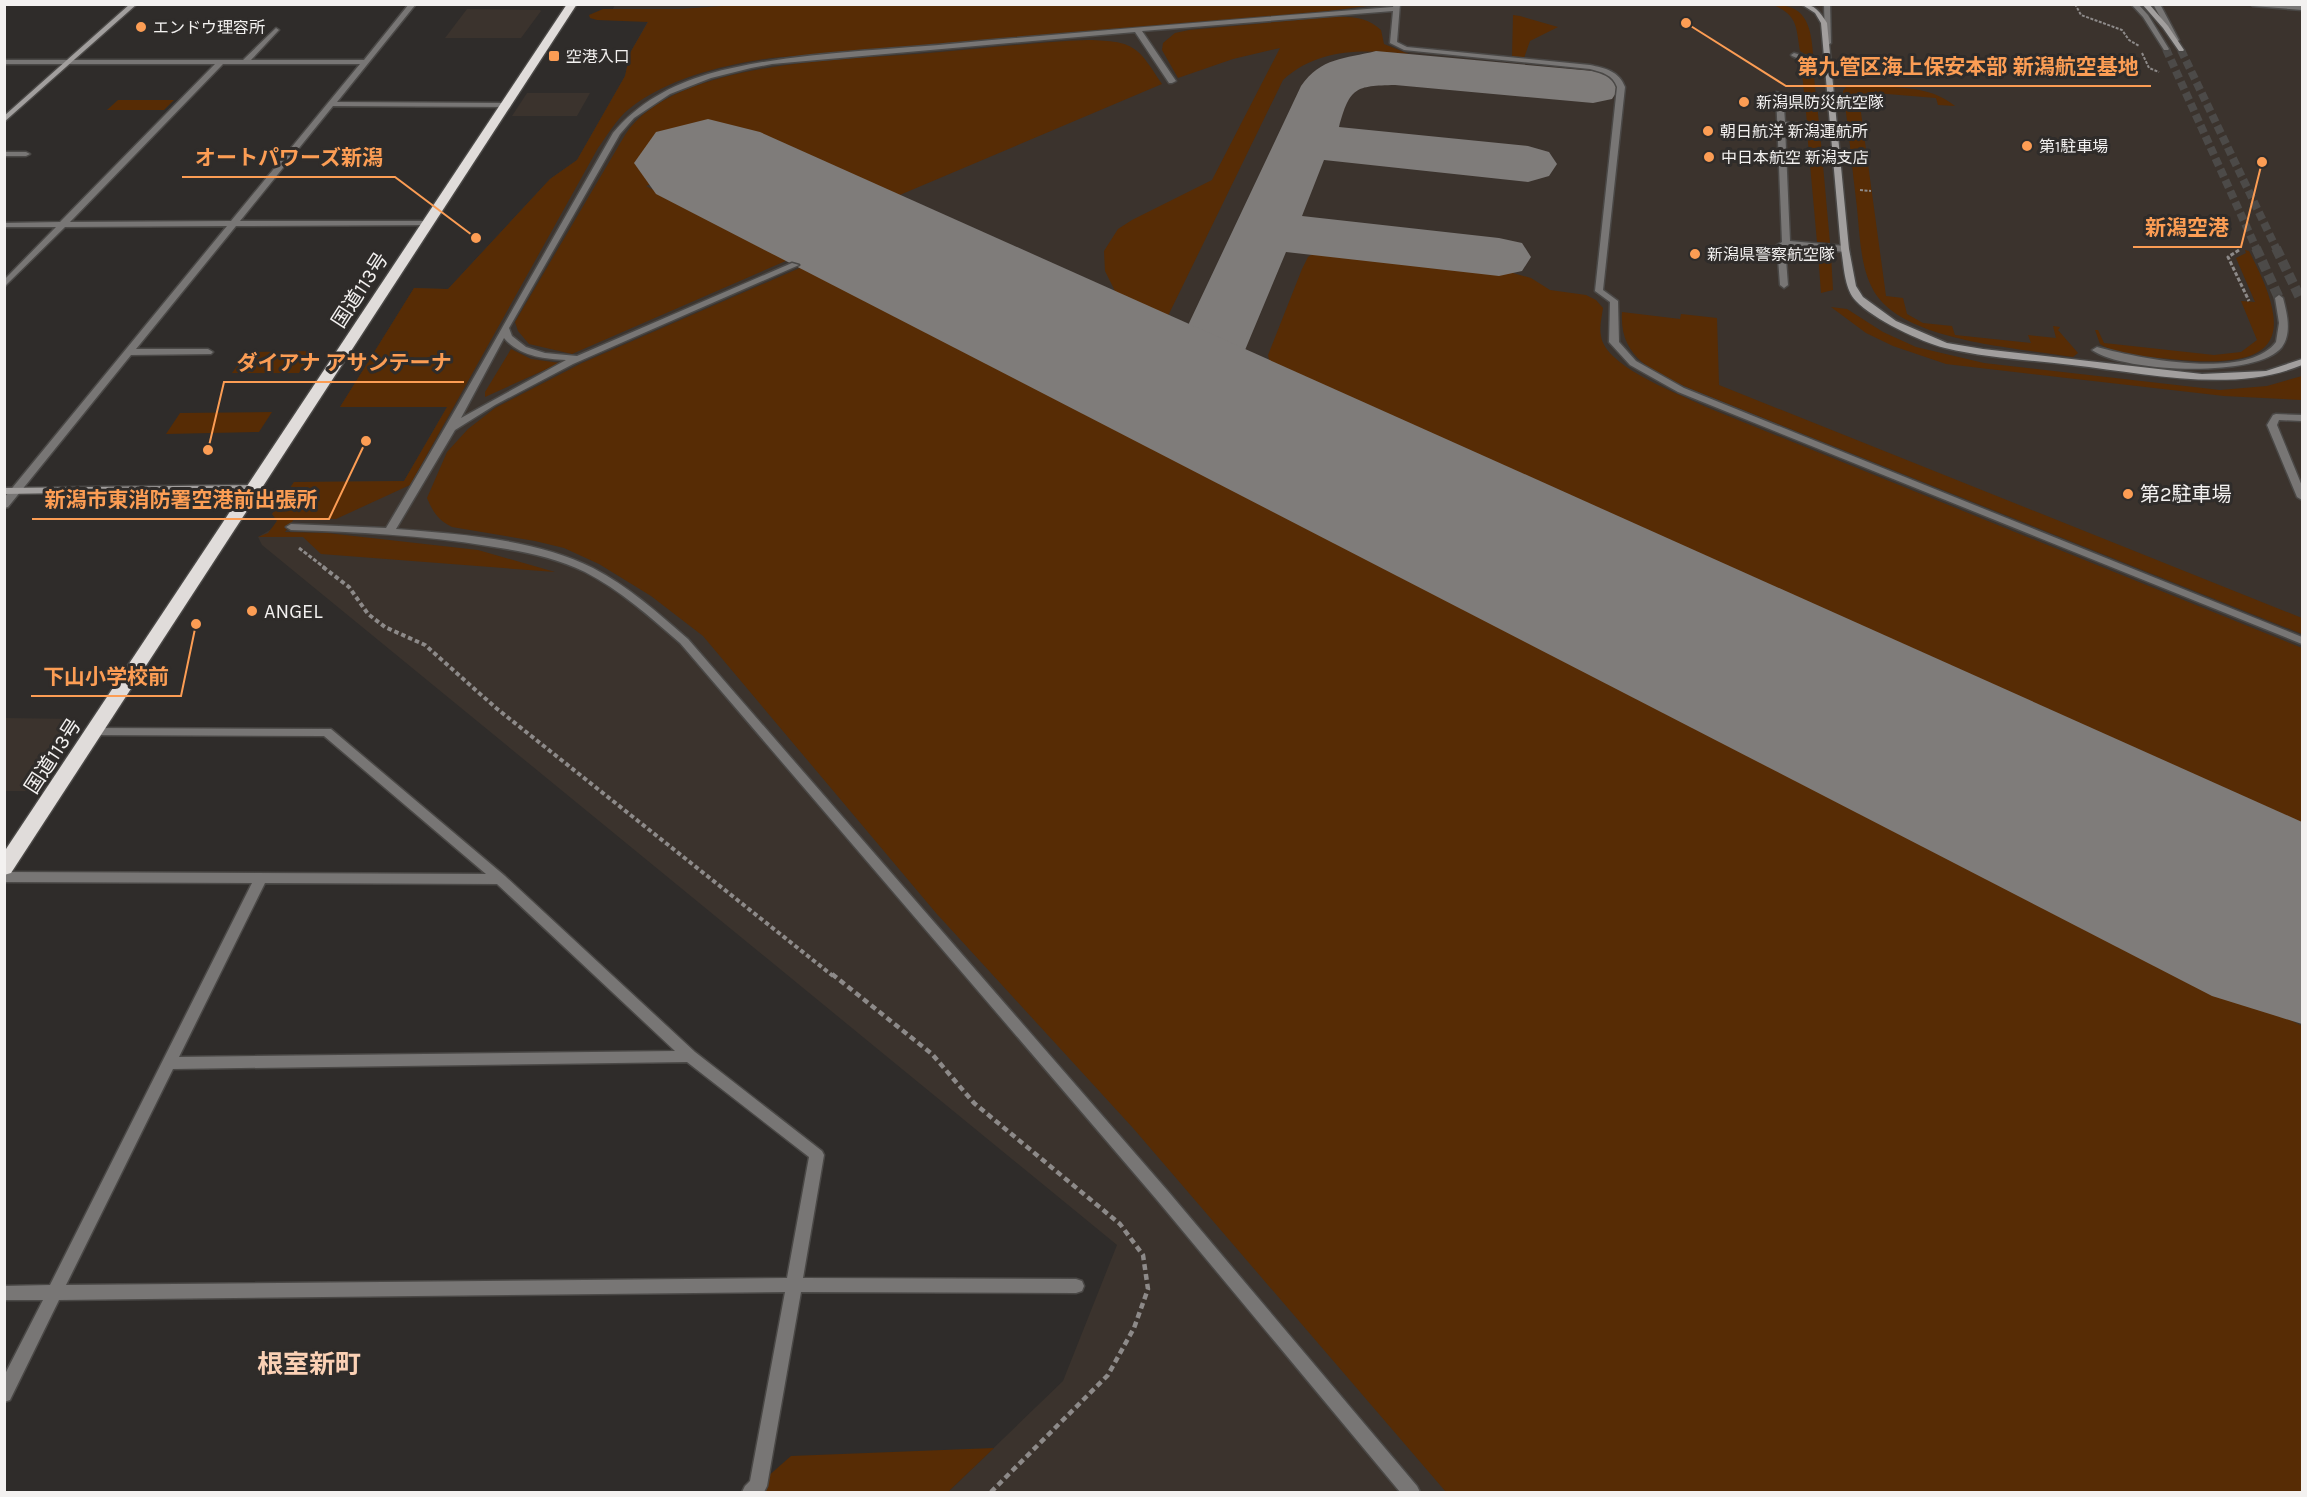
<svg xmlns="http://www.w3.org/2000/svg" width="2307" height="1497" viewBox="0 0 2307 1497" font-family="Karla,'Noto Sans JP',sans-serif">
<style>
.built{fill:#3b332d}
.green{fill:#572c05}
.lines{fill:none;stroke-linecap:round;stroke-linejoin:round}
.taxiway{fill:#7f7c7a;fill-rule:evenodd}
.runway{fill:#7f7c7a;fill-rule:evenodd}
.street-tunnel-far1{stroke:#4c4a48;stroke-width:8;stroke-dasharray:8 4;stroke-linecap:butt}
.street-tunnel{stroke:#4c4a48;stroke-width:10;stroke-dasharray:10 4.5;stroke-linecap:butt}
.secondary-tunnel-far1{stroke:#4c4a48;stroke-width:8;stroke-dasharray:8 4;stroke-linecap:butt}
.secondary-tunnel{stroke:#4c4a48;stroke-width:10;stroke-dasharray:10 4.5;stroke-linecap:butt}
.lane-casing{stroke:#4a4846;stroke-width:3}
.street-casing{stroke:#4a4846;stroke-width:3}
.secondary-casing{stroke:#4a4846;stroke-width:3}
.highway-casing{stroke:#4a4846;stroke-width:3}
.path-far3{stroke:#8d8a89;stroke-width:2;stroke-dasharray:3 1.5;stroke-linecap:butt}
.path-far2{stroke:#8d8a89;stroke-width:3;stroke-dasharray:4 2;stroke-linecap:butt}
.path-far1{stroke:#8d8a89;stroke-width:4;stroke-dasharray:4.5 3;stroke-linecap:butt}
.path{stroke:#8d8a89;stroke-width:4.5;stroke-dasharray:6 4;stroke-linecap:butt}
.lane{fill:#787675;fill-rule:evenodd}
.street{fill:#787675;fill-rule:evenodd}
.secondary{fill:#a29f9e;fill-rule:evenodd}
.highway{fill:#e0dcda;fill-rule:evenodd}
.poi-dot{fill:#fc9d54;stroke:#2f2c2a;stroke-width:2}
.labels{text-anchor:middle;dominant-baseline:central;stroke-width:6;stroke-linejoin:round;paint-order:stroke}
.far-poi-label{font-size:16px;fill:#f3f1f0;stroke:#2f2c2a;text-anchor:start}
.street-label{font-size:20px;fill:#f3f1f0;stroke:#2f2c2a}
.poi-label{font-size:20px;fill:#f3f1f0;stroke:#2f2c2a;text-anchor:start}
.near-neighbourhood-label{font-size:26px;font-weight:bold;fill:#fbd1b5;stroke:#2f2c2a}
.leader{fill:none;stroke:#fc9d54;stroke-width:2}
.callout-dot{fill:#fc9d54;stroke:#2f2c2a;stroke-width:2}
.callout-label{font-size:21px;text-anchor:middle;font-weight:bold;fill:#fc9d54;stroke:#2f2c2a;stroke-width:6;stroke-linejoin:round;paint-order:stroke}
</style>
<rect width="100%" height="100%" fill="#2f2c2a"/>
<g class="built">
<polygon points="615,5 2302,5 2302,1492 948,1492 1063,1381 1117,1245 262,545 258,537 273,528 277,520 272,514 294,482 404,481 447,407 340,407 414,288 448,289 550,179 577,160 625,76 630,53 648,21 607,20"/>
<polygon points="467,9 540,10 541,11 521,38 445,38"/>
<polygon points="527,93 590,93 577,116 512,116"/>
<polygon points="5,718 77,719 29,791 5,791"/>
</g>
<g class="green">
<path d="M751,4l623,1 -53,7 -550,46c-48,7 -103,20 -142,51 -12,9 -22,27 -31,39l-188,337 -74,34h-42l-9,13 42,1 151,17 77,22 -234,-18 -18,-17h-45l10,-4 9,-12 -5,-7 22,-32 110,-1 43,-74h-107l74,-119 34,1 102,-110 27,-19 48,-84 5,-23 18,-31 -51,-2 -7,-2 -1,-3 14,-6h77z"/>
<path d="M1773,5c33,-1 38,21 40,49h-8l-5,-3c-4,-24 -2,-36 -27,-46z"/>
<polygon points="1513,15 1520,16 1558,27 1530,41 1524,58 1512,57"/>
<path d="M1331,17c18,-1 37,0 50,13l3,14 25,10c-46,-4 -89,-7 -126,26l-117,240 -38,-18 -12,-9 -11,-22 -1,-20 14,-22 14,-9 80,-40 68,-132 -47,11 -55,19 -16,-28 1,-7 12,-10 14,-3z"/>
<path d="M1088,40c47,1 50,7 74,44l-267,113 -129,-59 -120,48 142,74 -216,94 -43,-10 -11,-13 -3,-9 110,-187c49,-75 222,-75 304,-82 53,-4 106,-11 159,-13z"/>
<path d="M1843,55l27,2 3,18c-13,-2 -27,-5 -30,-20z"/>
<polygon points="1801,63 1813,68 1819,123 1807,122"/>
<path d="M1858,85c33,3 71,-1 97,21l-17,-1 -2,-7 -61,-5 1,6 -17,-1 27,198 17,2 4,16 16,9 29,3 3,9 76,8 -3,-8 28,3 -3,-12 7,1 -2,3 20,23 -5,4c-53,-9 -163,-15 -196,-61 -17,-24 -17,-60 -20,-88 -5,-39 -8,-78 -14,-117l4,-5z"/>
<polygon points="118,100 174,100 164,110 107,110"/>
<polygon points="1807,131 1820,132 1830,243 1817,242"/>
<path d="M2245,250l4,1c45,86 33,117 -69,109 -25,-3 -58,-2 -80,-16l-5,-14h3l6,13 110,12 27,-3 16,-12 -16,-39 14,1 -19,-44 10,-5z"/>
<path d="M1314,253l195,19 22,6 19,12 36,5 10,5 7,8c-1,8 -4,19 -2,28 4,31 79,58 105,71l596,241v194l-1023,-472 -9,-7 -2,-8 34,-86 6,-12z"/>
<polygon points="1818,253 1831,255 1833,290 1821,293"/>
<path d="M802,267l1500,759v466h-856l-313,-364 -197,-215 -233,-277 -52,-40 -52,-32 -35,-16 -29,-7 -83,-14c-14,-7 -19,-15 -25,-29l20,-46 21,-23 27,-21 87,-45z"/>
<polygon points="1831,307 1847,309 1883,332 1916,347 1984,363 2220,390 2267,386 2302,376 2302,400 2224,396 1946,364 1893,346 1866,333"/>
<path d="M1622,312l58,7 1,-5 36,4 2,67 583,233v16l-616,-247c-34,-16 -67,-30 -64,-75z"/>
<polygon points="511,349 531,359 560,363 485,397 485,392"/>
<polygon points="313,351 299,373 232,373 247,352"/>
<polygon points="272,412 259,432 166,434 180,413"/>
<polygon points="994,1448 948,1492 750,1492 791,1456"/>
</g>
<g class="lines">
<path class="taxiway" d="M1376,51l217,20 19,4 8,12 -8,12 -19,4 -198,-18c-40,1 -45,2 -56,42l189,19 21,6 8,12 -8,12 -21,6 -204,-22 -22,56 197,22 23,5 9,14 -9,14 -23,5 -213,-24 -51,122 1,8 52,33 11,16 -11,16 -26,6 -26,-6 -55,-38 -16,-23v-12l136,-288c20,-29 44,-27 75,-35z"/>
<polygon class="runway" points="708,119 760,132 2302,822 2302,1024 2212,996 656,194 634,163 656,132"/>
<polyline class="street-tunnel-far1" points="2166,49 2257,250"/>
<polyline class="street-tunnel" points="2256,248 2279,298"/>
<polyline class="secondary-tunnel-far1" points="2181,50 2277,250"/>
<polyline class="secondary-tunnel" points="2276,248 2301,300"/>
<g class="lane-casing">
<g id="lane">
<path d="M1394,4h6l-3,38 10,5 183,18c15,3 29,6 35,22l-22,203 15,11 1,41 17,19 48,27 618,249v7l-624,-252 -48,-27 -21,-23 1,-40 -15,-11 22,-204c-4,-12 -15,-15 -27,-18l-186,-19 -14,-7 3,-32 -251,20 34,50 -4,2h-3l-34,-51 -363,32 -21,4 -40,10 -41,16 -36,24 -14,16 -111,194 3,8 14,11 19,6 32,3 215,-93 7,2 -226,99 -78,41 -40,25 -59,99c63,5 140,10 197,39 35,18 65,45 95,71l479,551 250,296 3,6h-20l-243,-292 -477,-557c-30,-26 -60,-53 -95,-71 -31,-15 -64,-21 -97,-26 -65,-11 -131,-14 -197,-16l-5,-3 5,-3 95,4c78,-130 151,-263 227,-395 25,-30 58,-48 95,-59 79,-22 170,-23 252,-31 144,-13 288,-25 433,-36zM504,338c15,18 40,21 62,22l-105,58z"/>
<polygon points="2153,4 2160,4 2179,40 2178,41 2173,40"/>
<polygon points="2250,4 2302,6 2302,10 2253,6"/>
<path d="M1794,53l38,11c-12,6 -28,-3 -40,-8l-1,-1z"/>
<polygon points="1776,92 1783,94 1785,122 1835,127 1839,129 1835,131 1785,127 1790,241 1845,246 1849,249 1845,252 1785,246 1788,285 1784,288 1780,285 1777,245 1782,242"/>
<polygon points="2276,414 2302,415 2302,421 2279,420 2277,425 2302,486 2302,500 2297,497 2267,425 2273,415"/>
</g>
</g>
<g class="street-casing">
<g id="street">
<path d="M409,4h7l-79,98 169,1h3v4l-176,-1 -93,115h192v4l-196,1 -100,123h72l5,3 -2,2 -80,1 -123,152 -4,1v-10l223,-272 -162,1 -61,60v-7l52,-53h-52v-4l56,-1 155,-158h-211v-4h239l33,-32 3,2 -1,1 -27,29h113zM223,64h137l-129,157 -161,1z"/>
<polygon points="1824,4 1830,4 1831,43 1828,45 1825,43"/>
<polygon points="2131,4 2138,4 2148,15 2169,49 2168,50 2164,50 2143,17"/>
<polygon points="4,152 26,152 30,154 26,156 4,156"/>
<path d="M2279,295l4,3c4,15 9,35 -1,49 -25,32 -160,25 -190,3l5,-3c40,11 150,34 179,-5l3,-19 -4,-25z"/>
<path d="M94,728l237,1 174,147 190,176 127,99 2,4 -21,123 273,1 6,2 2,5 -2,5 -6,2 -275,-1 -34,194 -3,6h-22l3,-6 5,-5 35,-189 -726,8 -49,100 -6,2v-26l39,-76h-39v-14l46,-1 202,-402 -248,-1v-10l482,2 -162,-138 -234,-1 -2,-3 2,-3zM265,883l232,1 178,167 -496,6zM687,1062l122,95 -22,121 -721,7 107,-216z"/>
</g>
</g>
<g class="secondary-casing">
<g id="secondary">
<polygon points="130,4 137,4 4,122 4,116"/>
<path d="M1801,4c14,0 19,8 26,19l22,226 7,37 7,11 33,24 51,22 36,6 219,25 64,-3 36,-12v6c-68,29 -158,8 -230,0 -42,-5 -86,-7 -127,-17 -24,-6 -72,-29 -89,-47 -12,-12 -12,-36 -15,-52l-20,-226 -6,-10z"/>
<polygon points="2142,4 2149,4 2168,26 2184,50 2183,51 2179,51 2163,28"/>
<polygon points="255,485 260,488 259,490 4,494 4,488"/>
</g>
</g>
<g class="highway-casing">
<polygon id="highway" points="567,4 577,4 11,873 4,875 4,852"/>
</g>
<g class="path-far3">
<polyline points="2075,4 2081,15 2122,30 2129,40 2139,46"/>
<polyline points="2202,4 2213,5"/>
<polyline points="2142,53 2149,68 2159,72"/>
<polyline points="1860,190 1871,191"/>
</g>
<g class="path-far2">
<polyline points="2239,250 2228,257 2249,301"/>
<polyline points="299,548 325,568"/>
</g>
<polyline class="path-far1" points="323,567 349,587 368,614 385,627 425,645 496,708 833,976"/>
<polyline class="path" points="832,974 932,1054 974,1103 1120,1224 1143,1255 1148,1289 1134,1328 1108,1375 991,1492"/>
<use href="#lane" class="lane"/>
<use href="#street" class="street"/>
<use href="#secondary" class="secondary"/>
<use href="#highway" class="highway"/>
</g>
<g class="poi-dot">
<circle cx="141" cy="27" r="6"/>
<rect x="548" y="50" width="12" height="12" rx="3"/>
<circle cx="1744" cy="102" r="6"/>
<circle cx="1708" cy="131" r="6"/>
<circle cx="2027" cy="146" r="6"/>
<circle cx="1709" cy="157" r="6"/>
<circle cx="1695" cy="254" r="6"/>
<circle cx="2128" cy="494" r="6"/>
<circle cx="252" cy="611" r="6"/>
</g>
<g class="labels">
<g class="far-poi-label">
<text x="153" y="27">エンドウ理容所</text>
<text x="566" y="56">空港入口</text>
<text x="1756" y="102">新潟県防災航空隊</text>
<text x="1720" y="131">朝日航洋 新潟運航所</text>
<text x="2039" y="146">第1駐車場</text>
<text x="1721" y="157">中日本航空 新潟支店</text>
<text x="1707" y="254">新潟県警察航空隊</text>
</g>
<g class="street-label">
<text transform="translate(360 290) rotate(-57)">国道113号</text>
<text transform="translate(53 756) rotate(-57)">国道113号</text>
</g>
<g class="poi-label">
<text x="2140" y="494">第2駐車場</text>
<text x="264" y="611">ANGEL</text>
</g>
<g class="near-neighbourhood-label">
<text x="309" y="1364">根室新町</text>
</g>
</g>
<path class="leader" d="M1686 23L1786 86H2151M476 238L395 177H182M2262 162L2241 247H2133M208 450L224 382H464M366 441L329 519H32M196 624L181 696H31"/>
<g class="callout-dot">
<circle cx="1686" cy="23" r="6"/>
<circle cx="476" cy="238" r="6"/>
<circle cx="2262" cy="162" r="6"/>
<circle cx="208" cy="450" r="6"/>
<circle cx="366" cy="441" r="6"/>
<circle cx="196" cy="624" r="6"/>
</g>
<g class="callout-label">
<text x="1968" y="74">第九管区海上保安本部 新潟航空基地</text>
<text x="289" y="165">オートパワーズ新潟</text>
<text x="2187" y="235">新潟空港</text>
<text x="344" y="370">ダイアナ アサンテーナ</text>
<text x="181" y="507">新潟市東消防署空港前出張所</text>
<text x="106" y="684">下山小学校前</text>
</g>
<rect width="2307" height="1497" fill="none" stroke="#f3f1f0" stroke-width="12"/>
</svg>
